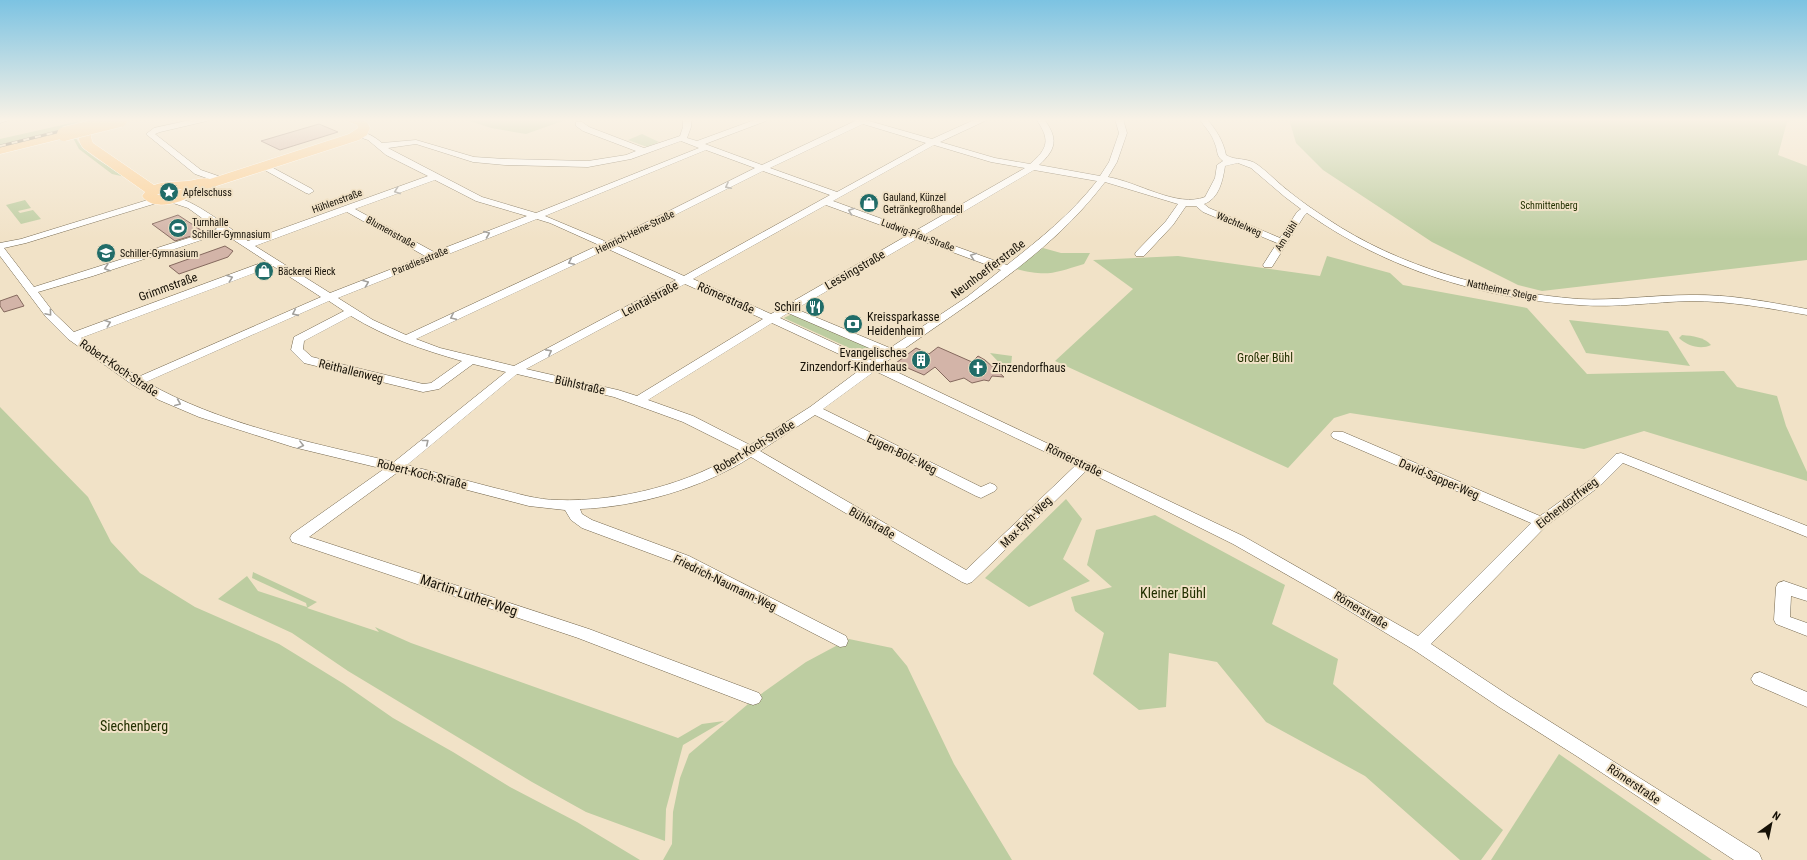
<svg xmlns="http://www.w3.org/2000/svg" width="1807" height="860" viewBox="0 0 1807 860" font-family="'Roboto Condensed',sans-serif">
<style>
.green{fill:#bdcda1}
.building{fill:#d3b4a8;stroke:#85695e}
.lines{fill:none;stroke-linecap:round;stroke-linejoin:round}
.minor-casing{stroke:#74674e;stroke-width:1}
.primary-casing{stroke:#fff;stroke-width:1}
.minor{fill:#fff;fill-rule:evenodd}
.primary{fill:#fdd095;fill-rule:evenodd}
.rail-casing{stroke:#736a59;stroke-width:3}
.rail{stroke:#f1e2c7;stroke-width:2;stroke-dasharray:6;stroke-linecap:butt}
.primary-bridge-casing{stroke:#fff;stroke-width:15;stroke-linecap:butt}
.primary-bridge{stroke:#fdd095;stroke-width:14}
.oneway{stroke:#a2a09c}
.labels{text-anchor:middle;dominant-baseline:central;stroke-width:4;stroke-linejoin:round;paint-order:stroke}
.far-poi-label{font-size:10px;fill:#161107;stroke:#f1e2c7;text-anchor:start}
.far-street-label{font-size:10px;fill:#161107;stroke:#f1e2c7}
.far-park-label{font-size:10px;fill:#223000;stroke:#f1e2c7}
.street-label{font-size:12px;fill:#161107;stroke:#f1e2c7}
.poi-label{font-size:12px;fill:#161107;stroke:#f1e2c7;text-anchor:end}
.park-label{font-size:12px;fill:#223000;stroke:#f1e2c7}
.near-park-label{font-size:14px;fill:#223000;stroke:#f1e2c7}
.near-street-label{font-size:14px;fill:#161107;stroke:#f1e2c7}
</style>
<rect width="100%" height="100%" fill="#f1e2c7"/>
<g class="green">
<polygon points="464,119 568,119 526,134 491,128"/>
<polygon points="1289,119 1800,119 1787,122 1778,155 1807,166 1807,260 1542,291 1518,285 1432,242 1323,170 1296,143"/>
<polygon points="80,121 68,128 0,145 0,139"/>
<polygon points="642,134 659,142 647,147 628,140"/>
<path d="M73,138h3c8,17 38,31 54,40l-18,-4 -33,-25z"/>
<polygon points="25,200 31,208 18,211 20,213 33,210 41,219 21,224 6,205"/>
<path d="M1043,248l18,5h29l-6,11c-30,9 -36,13 -68,5z"/>
<polygon points="1178,256 1320,276 1327,256 1390,273 1403,285 1527,308 1587,374 1724,371 1737,387 1777,396 1786,426 1807,472 1807,481 1644,431 1584,449 1350,413 1334,418 1288,468 1055,361 1133,289 1093,260"/>
<polygon points="794,313 880,351 871,358 784,318"/>
<polygon points="1569,320 1668,331 1690,366 1586,353"/>
<path d="M1682,335c11,1 22,2 29,10 -10,5 -24,1 -32,-7z"/>
<polygon points="990,353 1012,356 1010,374"/>
<polygon points="0,407 88,497 111,542 140,573 195,607 279,644 344,684 393,718 453,752 510,787 577,822 640,860 0,860"/>
<polygon points="1066,499 1082,519 1063,559 1090,581 1029,607 985,578"/>
<polygon points="1155,515 1285,585 1272,624 1338,659 1333,684 1503,830 1481,860 1460,860 1365,776 1266,722 1217,662 1169,653 1166,707 1139,710 1093,674 1104,633 1075,611 1071,597 1112,587 1087,565 1096,530"/>
<polygon points="253,572 317,602 307,608 379,632 375,627 411,643 678,738 702,724 724,721 683,745 666,809 665,841 586,812 532,782 348,671 292,633 218,599 247,576 258,591 307,607 306,603 252,578"/>
<polygon points="849,639 892,648 907,666 954,764 1012,860 663,860 672,844 673,812 680,778 689,754 754,699 806,662"/>
<polygon points="1559,754 1712,860 1491,860"/>
</g>
<g class="building">
<polygon points="319,124 338,132 280,150 261,141"/>
<polygon points="178,215 204,232 175,241 152,224"/>
<polygon points="225,246 233,251 228,257 179,274 169,266"/>
<polygon points="17,295 24,306 4,312 0,306 0,301"/>
<polygon points="938,347 972,362 978,356 985,360 1004,377 992,376 989,381 984,380 972,383 964,378 950,382 935,367 924,375 896,363 916,348 929,354"/>
</g>
<g class="lines">
<g class="minor-casing">
<g id="minor">
<polygon points="0,119 12,119 0,123"/>
<polygon points="195,119 208,119 207,121 160,132 155,134 201,170 221,177 222,179 221,181 215,181 195,174 146,134 154,128"/>
<path d="M683,119h8v8l-4,11 10,3 60,-22h10l-1,2 -61,23 57,21 93,-44 -4,-2h11l70,20 44,-20h10l-1,2 -45,21 55,16 35,6c19,-16 20,-25 6,-45h8c14,19 13,30 -5,46l61,11 9,-14 10,-29 -4,-14h8l4,14 -10,29 -9,15c30,5 69,31 97,20l10,-19 2,-13 6,-4c-7,-5 -5,-10 -8,-17 -3,-10 -10,-17 -16,-25h8c9,11 16,21 19,36 9,6 22,2 32,10 11,8 21,19 33,28 11,9 23,17 35,25 74,50 165,74 252,81 37,2 75,-4 112,-4 40,-1 78,7 117,14v6c-39,-7 -77,-14 -117,-14 -37,1 -74,7 -111,4 -96,-6 -193,-36 -272,-92l-3,3 -32,51h-8l-1,-2 14,-22 -74,-31 -7,-6h-10l-13,19 -29,31h-8l-1,-2 1,-2 30,-31 12,-17 -73,-22c-59,78 -146,126 -223,183l361,171 175,100 113,-113 -198,-85 -2,-3 2,-3h10l197,84 50,-36 26,-26 5,-1 186,73v11l-184,-74 -23,23 -54,40 -115,118 80,53 248,156 3,7h-28l-156,-103 -79,-50 -85,-57 -81,-49 -100,-57 -147,-73 -114,111 -5,2 -5,-2 -211,-125c-48,31 -114,50 -171,52l2,5 10,6 97,36 157,80 2,5 -2,5 -6,1 -161,-83 -97,-36 -11,-8 -6,-10 -36,-4 -131,-34 -89,65 280,92 170,64 3,5 -3,5 -6,2 -6,-2 -169,-65 -286,-96 -2,-4 2,-4 92,-65 -91,-22 -94,-30 -40,-17 -26,-15 -65,-46 -22,-22 -46,-61v-13l21,-4 133,-41h6l2,2 -2,2 -134,41 -22,5 30,39 183,-58 -29,-21 -21,-7 -2,-2 2,-2c18,-5 65,33 81,44l180,-65 -42,-21 -18,-15 -12,-4v-4c10,-1 19,5 26,11l34,-3 58,17 31,2 83,2 38,-6 10,-4 -53,-20 -7,-5v-4h6l7,5 55,21 36,-12 3,-9zM863,124l63,19 -89,49 -67,-24zM681,141l18,7 -163,65 -54,-16 -94,-49 28,-4 57,18 32,3 83,2 43,-8zM934,145l57,17 34,6 -110,63 -82,-30zM706,150l49,18 -148,74 -62,-26zM1238,163l13,5 34,29 16,12 -4,3 -17,26 -71,-30 -5,-4c15,-5 19,-24 21,-38zM1034,170l63,11c-27,34 -56,57 -90,84l-83,-30zM763,171l67,24 -146,81 -69,-31zM435,180l41,21 51,15 -93,36 -79,-43zM826,205l82,30 -137,79 -78,-35zM347,212l78,44 -95,37 -75,-47zM537,219l13,4 49,22 -193,90 -33,-15 -35,-22zM223,233l43,28 -192,71 -20,-19 -16,-21 55,-16zM917,239l84,31 -34,27 -77,51 -94,-39zM608,249l68,31 -162,86 -74,-18 -24,-9zM273,266l48,31 -183,80 -57,-39zM685,284l78,35 -126,77 -19,-6 -92,-21zM329,301l15,10 -50,26 -3,13 13,13 119,29 16,-3 34,-25 33,8 -112,90c-82,-19 -175,-38 -248,-80zM788,313l95,41 -10,7 -93,-43zM351,316c34,21 72,34 111,45l-31,22 -8,1 -111,-27 -9,-8 1,-8zM772,323l93,43 -55,41 -60,38 -57,-29 -45,-16zM875,371l200,95 -109,104 -206,-119 55,-36 161,81 5,2 14,-7 2,-3 -2,-3 -5,-2 -9,4 -158,-78zM517,374l97,23 69,25 58,29c-51,33 -122,51 -183,49 -21,0 -42,-7 -63,-12 -29,-8 -59,-15 -88,-23z"/>
<polygon points="264,163 312,189 314,191 309,194 306,193 261,168 261,164"/>
<polygon points="1784,581 1807,589 1807,601 1791,596 1790,617 1807,623 1807,636 1776,624 1774,620 1776,587 1778,583"/>
<polygon points="1760,672 1807,692 1807,707 1754,684 1751,679 1754,674"/>
</g>
</g>
<g class="primary-casing">
<g id="primary">
<path d="M89,119h14c-6,9 -16,11 -10,24l61,42c11,-4 22,-3 34,-4 8,-1 15,-4 22,-2l139,-45 9,-6 -1,-3 -8,-3 -2,-3c11,0 19,-2 23,9l-3,7 -8,5 -164,53c-12,10 -42,19 -53,3l3,-4 -62,-44c-8,-12 -5,-21 6,-29zM182,189l-13,6h-12l8,-5z"/>
<polygon points="64,130 69,131 71,134 69,137 0,154 0,146"/>
</g>
</g>
<use href="#minor" class="minor"/>
<use href="#primary" class="primary"/>
<g class="rail-casing">
<polyline id="rail" points="0,146 109,119"/>
</g>
<use href="#rail" class="rail"/>
<g class="primary-bridge-casing">
<polyline id="primary-bridge" points="64,134 120,120"/>
</g>
<use href="#primary-bridge" class="primary-bridge"/>
</g>
<defs><path id="oneway-chevron" d="M-2-3.5L2.5 0L-2 3.5" fill="none" stroke-width="1.6" stroke-linecap="round" stroke-linejoin="round"/></defs>
<g class="oneway">
<use href="#oneway-chevron" transform="translate(728 186) rotate(153)"/>
<use href="#oneway-chevron" transform="translate(397 191) rotate(160)"/>
<use href="#oneway-chevron" transform="translate(851 211) rotate(-160)"/>
<use href="#oneway-chevron" transform="translate(487 234) rotate(-22)"/>
<use href="#oneway-chevron" transform="translate(973 256) rotate(-160)"/>
<use href="#oneway-chevron" transform="translate(571 262) rotate(155)"/>
<use href="#oneway-chevron" transform="translate(107 268) rotate(162)"/>
<use href="#oneway-chevron" transform="translate(230 278) rotate(-20)"/>
<use href="#oneway-chevron" transform="translate(366 283) rotate(-22)"/>
<use href="#oneway-chevron" transform="translate(49 313) rotate(50)"/>
<use href="#oneway-chevron" transform="translate(295 313) rotate(156)"/>
<use href="#oneway-chevron" transform="translate(453 317) rotate(155)"/>
<use href="#oneway-chevron" transform="translate(108 323) rotate(-20)"/>
<use href="#oneway-chevron" transform="translate(549 352) rotate(-28)"/>
<use href="#oneway-chevron" transform="translate(178 403) rotate(23)"/>
<use href="#oneway-chevron" transform="translate(426 442) rotate(-39)"/>
<use href="#oneway-chevron" transform="translate(301 445) rotate(14)"/>
</g>
<linearGradient id="sky" x2="0" y2="1"><stop stop-color="#7cc3e2"/><stop offset="0.5" stop-color="#f9f2e6"/><stop offset="1" stop-color="#f9f2e6" stop-opacity="0"/></linearGradient>
<rect width="1807" height="239" fill="url(#sky)"/>
<defs>
<g id="sight-disc" transform="scale(1)"><circle r="9.5" fill="#216c68" stroke="#f1e2c7"/><path d="M0-6L1.8-2.2L6-1.7L2.9 1.2L3.7 5.4L0 3.3L-3.7 5.4L-2.9 1.2L-6-1.7L-1.8-2.2Z" fill="#fff"/></g>
<g id="shop-disc" transform="scale(1)"><circle r="9.5" fill="#216c68" stroke="#f1e2c7"/><path d="M-5-2.5h2.3a2.7 3.5 0 0 1 5.4 0H5L5.5 6h-11ZM-1.5-2.5h3a1.5 2.3 0 0 0-3 0Z" fill="#fff"/></g>
<g id="stadium-disc" transform="scale(1)"><circle r="9.5" fill="#216c68" stroke="#f1e2c7"/><path d="M0-5a6.5 5 0 1 0 0 10a6.5 5 0 1 0 0-10ZM-3.5-1.8h7v3.6h-7Z" fill="#fff"/></g>
<g id="school-disc" transform="scale(1)"><circle r="9.5" fill="#216c68" stroke="#f1e2c7"/><path d="M0-5L7-2L0 1L-7-2ZM-4 1L0 2.5L4 1V4Q0 6-4 4Z" fill="#fff"/></g>
<g id="restaurant-disc" transform="scale(1)"><circle r="9.5" fill="#216c68" stroke="#f1e2c7"/><path d="M-5-6h1v4h1v-4h1v4h1v-4h1v5L-1.5 .5V6h-2V.5L-5-1ZM5-6V6H3V1.5H1.5Q1.5-4 5-6Z" fill="#fff"/></g>
<g id="bank-disc" transform="scale(1)"><circle r="9.5" fill="#216c68" stroke="#f1e2c7"/><path d="M-6-4H6V4H-6ZM0-2.3a2.3 2.3 0 1 0 0 4.6a2.3 2.3 0 1 0 0-4.6Z" fill="#fff"/></g>
<g id="building-disc" transform="scale(1)"><circle r="9.5" fill="#216c68" stroke="#f1e2c7"/><path d="M-4-6H4V6H1V3H-1V6H-4ZM-2.5-4.3h1.7v1.8h-1.7ZM.8-4.3h1.7v1.8H.8ZM-2.5-1h1.7V.8h-1.7ZM.8-1h1.7V.8H.8Z" fill="#fff"/></g>
<g id="church-disc" transform="scale(1)"><circle r="9.5" fill="#216c68" stroke="#f1e2c7"/><path d="M-1.2-6h2.4v3.5h3.3v2.4h-3.3V6h-2.4V-.1h-3.3v-2.4h3.3Z" fill="#fff"/></g>
</defs>
<g fill-rule="evenodd">
<use href="#sight-disc" x="169" y="192"/>
<use href="#shop-disc" x="869" y="203"/>
<use href="#stadium-disc" x="178" y="228"/>
<use href="#school-disc" x="106" y="253"/>
<use href="#shop-disc" x="264" y="271"/>
<use href="#restaurant-disc" x="815" y="307"/>
<use href="#bank-disc" x="853" y="324"/>
<use href="#building-disc" x="921" y="360"/>
<use href="#church-disc" x="978" y="368"/>
</g>
<g class="labels">
<g class="far-poi-label">
<text x="183" y="192">Apfelschuss</text>
<text x="883" y="197">Gauland, Künzel<tspan x="883" dy="12">Getränkegroßhandel</tspan></text>
<text x="192" y="222">Turnhalle<tspan x="192" dy="12">Schiller-Gymnasium</tspan></text>
<text x="120" y="253">Schiller-Gymnasium</text>
<text x="278" y="271">Bäckerei Rieck</text>
</g>
<g class="far-street-label">
<text transform="translate(337 201) rotate(-20)">Hühlenstraße</text>
<text transform="translate(1239 224) rotate(23)">Wachtelweg</text>
<text transform="translate(391 232) rotate(29)">Blumenstraße</text>
<text transform="translate(635 232) rotate(-26)">Heinrich-Heine-Straße</text>
<text transform="translate(918 235) rotate(20)">Ludwig-Pfau-Straße</text>
<text transform="translate(1286 236) rotate(-58)">Am Bühl</text>
<text transform="translate(420 261) rotate(-22)">Paradiesstraße</text>
<text transform="translate(1502 290) rotate(12)">Nattheimer Steige</text>
</g>
<g class="far-park-label">
<text x="1549" y="205">Schmittenberg</text>
</g>
<g class="street-label">
<text transform="translate(988 269) rotate(-37)">Neunhoefferstraße</text>
<text transform="translate(855 270) rotate(-30)">Lessingstraße</text>
<text transform="translate(168 287) rotate(-20)">Grimmstraße</text>
<text transform="translate(726 298) rotate(24)">Römerstraße</text>
<text transform="translate(650 299) rotate(-28)">Leintalstraße</text>
<text transform="translate(119 368) rotate(34)">Robert-Koch-Straße</text>
<text transform="translate(351 371) rotate(14)">Reithallenweg</text>
<text transform="translate(580 385) rotate(13)">Bühlstraße</text>
<text transform="translate(754 447) rotate(-31)">Robert-Koch-Straße</text>
<text transform="translate(902 454) rotate(26)">Eugen-Bolz-Weg</text>
<text transform="translate(1074 460) rotate(26)">Römerstraße</text>
<text transform="translate(422 474) rotate(14)">Robert-Koch-Straße</text>
<text transform="translate(1439 479) rotate(23)">David-Sapper-Weg</text>
<text transform="translate(1567 503) rotate(-38)">Eichendorffweg</text>
<text transform="translate(1026 522) rotate(-45)">Max-Eyth-Weg</text>
<text transform="translate(872 523) rotate(30)">Bühlstraße</text>
<text transform="translate(725 583) rotate(26)">Friedrich-Naumann-Weg</text>
<text transform="translate(1361 610) rotate(31)">Römerstraße</text>
<text transform="translate(1634 784) rotate(34)">Römerstraße</text>
</g>
<g class="poi-label">
<text x="801" y="307">Schiri</text>
<text x="867" y="317" text-anchor="start">Kreissparkasse<tspan x="867" dy="14">Heidenheim</tspan></text>
<text x="907" y="353">Evangelisches<tspan x="907" dy="14">Zinzendorf-Kinderhaus</tspan></text>
<text x="992" y="368" text-anchor="start">Zinzendorfhaus</text>
</g>
<g class="park-label">
<text x="1265" y="358">Großer Bühl</text>
</g>
<g class="near-park-label">
<text x="1173" y="593">Kleiner Bühl</text>
<text x="134" y="726">Siechenberg</text>
</g>
<g class="near-street-label">
<text transform="translate(469 595) rotate(19)">Martin-Luther-Weg</text>
</g>
</g>
<g transform="translate(1771 824) rotate(33)" stroke="#f1e2c7" stroke-width="3" paint-order="stroke">
<path d="M0-3L7 15L0 10L-7 15Z" fill="#161107"/>
<text y="-6" font-size="11" font-weight="bold" text-anchor="middle" fill="#161107">N</text>
</g>
</svg>
